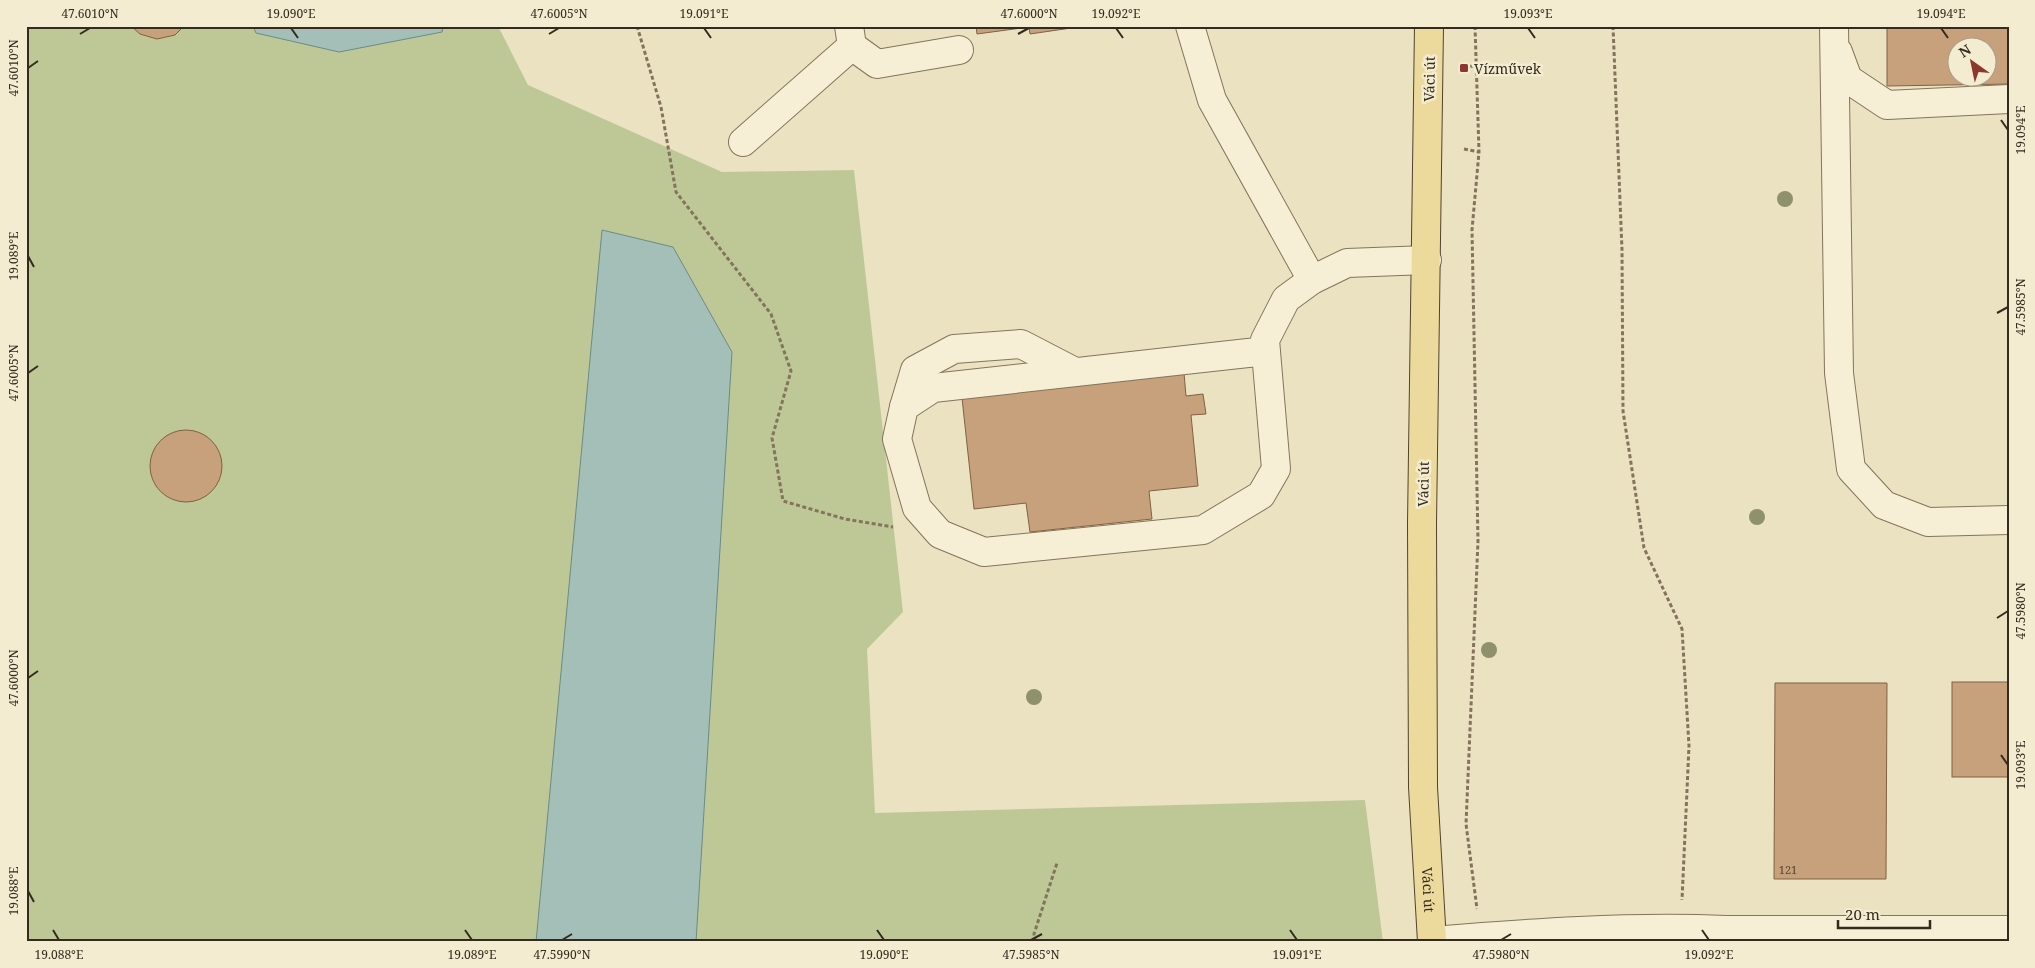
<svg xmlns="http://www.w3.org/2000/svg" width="2035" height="968" viewBox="0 0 2035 968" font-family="'Noto Serif',serif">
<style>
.green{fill:#bec897}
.water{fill:#a4beb8;stroke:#6c8b86}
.building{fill:#c6a17b;stroke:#816142;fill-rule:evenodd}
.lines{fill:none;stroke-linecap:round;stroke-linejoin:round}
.minor-casing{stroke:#83745b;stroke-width:30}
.major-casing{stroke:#51422f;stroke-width:30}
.path{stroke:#83745b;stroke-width:3;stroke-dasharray:4 2.5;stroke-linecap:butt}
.minor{stroke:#f6efd5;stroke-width:28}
.major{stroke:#ecda9c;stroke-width:28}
.tree{fill:#8e916c}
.ticks{fill:none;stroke:#342b1e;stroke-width:2}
.poi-dot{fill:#8e372f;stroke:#f3ecd1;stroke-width:2}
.labels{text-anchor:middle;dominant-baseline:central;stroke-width:5;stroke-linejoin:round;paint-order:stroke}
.number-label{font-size:11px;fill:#584835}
.poi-label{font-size:14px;fill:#342b1e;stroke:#f3ecd1;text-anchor:start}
.street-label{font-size:14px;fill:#342b1e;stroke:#f3ecd1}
.neatline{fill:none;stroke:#342b1e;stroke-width:2}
.ticks-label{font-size:12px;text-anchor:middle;fill:#342b1e}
</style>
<rect width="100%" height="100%" fill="#ebe2c2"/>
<polygon class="green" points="26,26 498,26 528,85 722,172 854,170 903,612 867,649 875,813 1365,800 1383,942 26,942"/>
<g class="water">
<polygon points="253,26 443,26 442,32 339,52 256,33"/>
<polygon points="602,230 673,247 732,352 696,942 536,942"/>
</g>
<g class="building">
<polygon points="131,26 184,26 175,35 157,39 140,34"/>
<polygon points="976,26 1085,26 1030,34 1029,27 977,34"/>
<path d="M1887,26h122v58l-122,2zM1958,48h30v30h-30z"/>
<polygon points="1184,373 1186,396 1203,394 1206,414 1191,415 1198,486 1149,491 1152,519 1030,532 1026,503 974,509 962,398"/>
<circle cx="186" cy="466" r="36"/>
<rect x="1952" y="682" width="57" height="95"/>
<polygon points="1775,683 1887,683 1886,879 1774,879"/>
</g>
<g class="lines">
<g class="minor-casing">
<g id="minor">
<polyline points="1190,26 1212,100 1312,280"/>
<polyline points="1834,26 1839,373 1851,469 1884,505 1928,522 2009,520"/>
<polyline points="852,46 877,64 959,50"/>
<polyline points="1838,52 1848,79 1887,105 2009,99"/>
<polyline points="743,142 852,46 849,26"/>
<polyline points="1266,351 933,388 904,407 897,439 917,508 940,534 984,552 1203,530 1261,495 1276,469 1265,340 1286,299 1312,280 1347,263 1427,260"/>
<polyline points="904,407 915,370 954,349 1021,344 1075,372"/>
<path d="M1432,941c98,-8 196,-15 294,-11h283"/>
</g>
</g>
<g class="major-casing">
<g id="major">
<path id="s1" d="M1429,26l-7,498 1,263 9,155"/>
</g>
</g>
<g class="path">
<polyline points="637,26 661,107 676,192 771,314 791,371 772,438 783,501 845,519 893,527"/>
<polyline points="1475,26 1479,152 1472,230 1478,541 1466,824 1477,909"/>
<polyline points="1613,26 1622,250 1623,411 1644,548 1682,629 1689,746 1682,900"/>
<polyline points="1464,68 1476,65"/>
<polyline points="1464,149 1479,152"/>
<polyline points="1035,942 1034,934 1057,863"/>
</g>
<use href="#minor" class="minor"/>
<use href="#major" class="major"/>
</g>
<g class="tree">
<circle cx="1785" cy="199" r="8"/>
<circle cx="1757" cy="517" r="8"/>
<circle cx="1489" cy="650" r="8"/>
<circle cx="1034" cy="697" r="8"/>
</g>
<path class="ticks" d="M291,28l7,10M704,28l7,10M1116,28l7,10M1528,28l7,10M1941,28l7,10M80,34l10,-6M549,34l10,-6M1018,34l11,-6M28,68l10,-7M2001,120l7,10M28,256l6,11M1997,313l11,-6M28,373l10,-7M1997,618l11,-7M28,678l10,-7M2001,755l7,10M28,891l6,11M53,930l6,10M465,930l7,10M877,930l7,10M1290,930l7,10M1702,930l7,10M562,940l10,-6M1031,940l11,-6M1501,940l10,-6"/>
<rect class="poi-dot" x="1459" y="63" width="10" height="10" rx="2.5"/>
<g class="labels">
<g class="number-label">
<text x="1788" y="869">121</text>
</g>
<g class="poi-label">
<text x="1474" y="68">Vízművek</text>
</g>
<g class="street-label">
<text transform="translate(1429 79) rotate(-89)">Váci út</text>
<text transform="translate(1423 484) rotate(-89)">Váci út</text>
<text stroke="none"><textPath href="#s1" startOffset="864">Váci út</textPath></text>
</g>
</g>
<rect width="2035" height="968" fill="none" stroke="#f3ecd1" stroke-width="55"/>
<g transform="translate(1972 62) rotate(327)"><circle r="24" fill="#f3ecd1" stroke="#a79f89"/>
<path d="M0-4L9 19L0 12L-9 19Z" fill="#8e372f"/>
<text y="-8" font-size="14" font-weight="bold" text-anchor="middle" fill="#342b1e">N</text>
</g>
<path d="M1838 920v8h92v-8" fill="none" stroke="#342b1e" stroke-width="2.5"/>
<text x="1845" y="920" font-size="15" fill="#342b1e" stroke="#f3ecd1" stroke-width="4" paint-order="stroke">20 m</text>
<rect x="28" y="28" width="1980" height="912" class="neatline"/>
<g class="ticks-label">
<text x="90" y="18">47.6010°N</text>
<text x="291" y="18">19.090°E</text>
<text x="559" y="18">47.6005°N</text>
<text x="704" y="18">19.091°E</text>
<text x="1029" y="18">47.6000°N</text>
<text x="1116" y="18">19.092°E</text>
<text x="1528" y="18">19.093°E</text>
<text x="1941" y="18">19.094°E</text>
<text transform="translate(14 68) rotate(-90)" y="4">47.6010°N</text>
<text transform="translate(2021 130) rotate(-90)" y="4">19.094°E</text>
<text transform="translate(14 256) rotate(-90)" y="4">19.089°E</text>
<text transform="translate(2021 307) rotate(-90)" y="4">47.5985°N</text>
<text transform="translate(14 373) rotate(-90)" y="4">47.6005°N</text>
<text transform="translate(2021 611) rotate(-90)" y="4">47.5980°N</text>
<text transform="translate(14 678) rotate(-90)" y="4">47.6000°N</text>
<text transform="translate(2021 765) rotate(-90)" y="4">19.093°E</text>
<text transform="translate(14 891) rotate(-90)" y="4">19.088°E</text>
<text x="59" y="959">19.088°E</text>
<text x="472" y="959">19.089°E</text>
<text x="562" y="959">47.5990°N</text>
<text x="884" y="959">19.090°E</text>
<text x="1031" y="959">47.5985°N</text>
<text x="1297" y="959">19.091°E</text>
<text x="1501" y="959">47.5980°N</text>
<text x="1709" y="959">19.092°E</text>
</g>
</svg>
